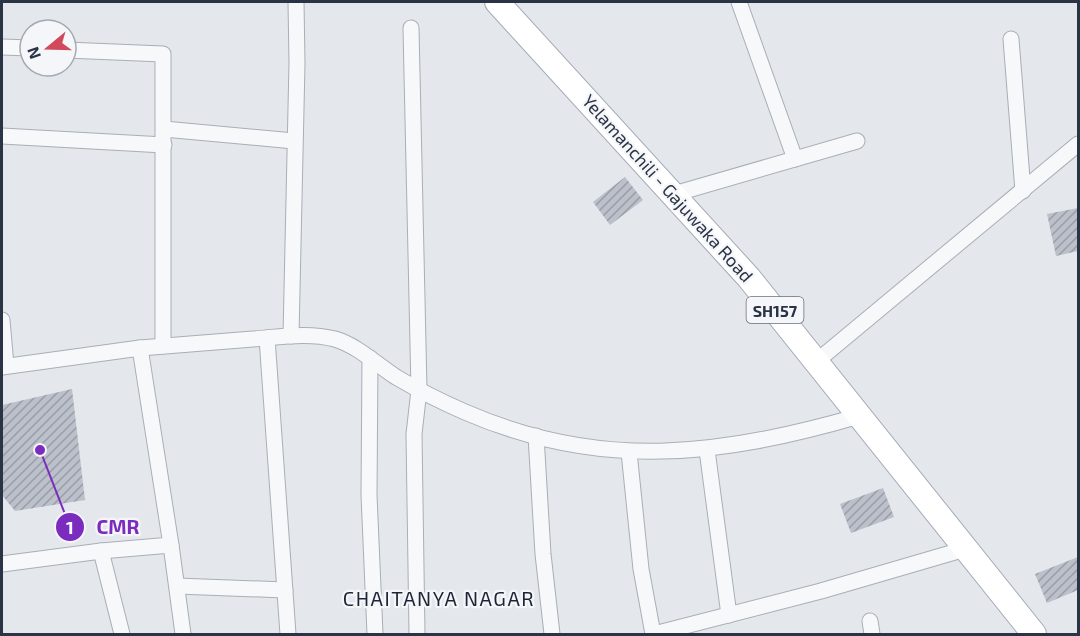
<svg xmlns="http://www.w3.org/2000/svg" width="1080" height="636" viewBox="0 0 1080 636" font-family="'Exo 2',sans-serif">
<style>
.building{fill:url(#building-hatch)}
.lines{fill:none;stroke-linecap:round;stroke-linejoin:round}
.street-casing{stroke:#a9aeb7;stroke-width:17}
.primary-casing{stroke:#a3abb8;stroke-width:26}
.street{stroke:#f7f8fa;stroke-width:15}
.primary{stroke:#fff;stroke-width:24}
.labels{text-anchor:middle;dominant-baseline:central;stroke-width:4.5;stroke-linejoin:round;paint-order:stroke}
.shield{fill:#f4f6f9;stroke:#676e7b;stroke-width:1.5}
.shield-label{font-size:16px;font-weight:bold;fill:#2b3445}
.street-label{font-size:18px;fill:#2b3445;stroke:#f4f6f9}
.neighbourhood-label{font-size:20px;letter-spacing:1.5px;fill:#1d2536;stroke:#f4f6f9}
.leader{fill:none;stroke:#7b2cbf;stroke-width:2}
.callout-dot{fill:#7b2cbf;stroke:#f4f6f9;stroke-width:2}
.mark-label{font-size:18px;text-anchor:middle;font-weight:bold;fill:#fff}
.callout-label{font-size:20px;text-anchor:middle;font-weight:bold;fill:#7b2cbf;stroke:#f4f6f9;stroke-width:4.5;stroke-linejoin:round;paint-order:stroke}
</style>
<defs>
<pattern id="building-hatch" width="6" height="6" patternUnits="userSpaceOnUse" patternTransform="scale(1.5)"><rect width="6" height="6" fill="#bbc0ca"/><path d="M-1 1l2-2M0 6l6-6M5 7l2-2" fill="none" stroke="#989da6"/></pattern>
</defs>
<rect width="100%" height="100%" fill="#e4e7ec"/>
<g class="building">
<polygon points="625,177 643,200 610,225 593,202"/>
<polygon points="1078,208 1078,251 1056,256 1047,214"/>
<polygon points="72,389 85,500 15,511 2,495 2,405"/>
<polygon points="883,488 894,517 851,533 840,504"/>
<polygon points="1078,557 1078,590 1047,603 1035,574"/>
</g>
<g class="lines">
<g class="street-casing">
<g id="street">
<polyline points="739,2 795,159"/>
<polyline points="411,28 419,390 414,434 417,634"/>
<polyline points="1011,39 1023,191"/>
<polyline points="2,47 30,48"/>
<polyline points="66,50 163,54 163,346"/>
<polyline points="164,129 294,141"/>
<polyline points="2,136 164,145"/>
<polyline points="674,194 857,141"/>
<polyline points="2,320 6,366"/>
<polyline points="291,336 297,63 296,2"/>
<polyline points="267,338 288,634"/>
<path d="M140,348c38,-3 76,-6 113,-9 27,-2 55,-7 82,0 23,7 41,25 61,38 22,13 46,25 69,35 136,59 256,44 394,4"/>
<polyline points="370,358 369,495 375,634"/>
<polyline points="817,361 1078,144"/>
<polyline points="2,367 140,348 171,545 101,551 122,634"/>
<polyline points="536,436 543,554 552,634"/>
<polyline points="707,450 729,615"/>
<polyline points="629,452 641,569 653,634"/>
<polyline points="171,545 183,634"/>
<polyline points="2,564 101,551"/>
<polyline points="177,586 285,590"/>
<polyline points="870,621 872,634"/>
<polyline points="654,634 821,591 965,549"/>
</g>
</g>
<g class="primary-casing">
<polyline id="primary" points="497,2 749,278 1034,634"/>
</g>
<use href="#street" class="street"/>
<use href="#primary" class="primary"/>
</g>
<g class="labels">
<rect class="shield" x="746.5" y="297" width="57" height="26" rx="4.5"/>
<g class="shield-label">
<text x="775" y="310">SH157</text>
</g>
<g class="street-label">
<text transform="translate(668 188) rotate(48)">Yelamanchili - Gajuwaka Road</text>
</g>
<g class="neighbourhood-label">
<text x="439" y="598">CHAITANYA NAGAR</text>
</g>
</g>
<path class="leader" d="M40 450L70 527"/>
<g class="callout-dot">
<circle cx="40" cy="450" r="6"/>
<circle cx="70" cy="527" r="15"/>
</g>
<g class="mark-label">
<text x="70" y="534">1</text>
</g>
<g class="callout-label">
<text x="118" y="534">CMR</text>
</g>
<rect width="1080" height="636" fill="none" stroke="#2b3445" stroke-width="6"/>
<g transform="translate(48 48) rotate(251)"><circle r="28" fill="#f4f6f9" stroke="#a4a8b1" stroke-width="1.5"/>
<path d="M0-4.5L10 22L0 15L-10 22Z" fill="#d1495b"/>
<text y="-9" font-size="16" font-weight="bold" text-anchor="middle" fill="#2b3445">N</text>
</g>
</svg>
